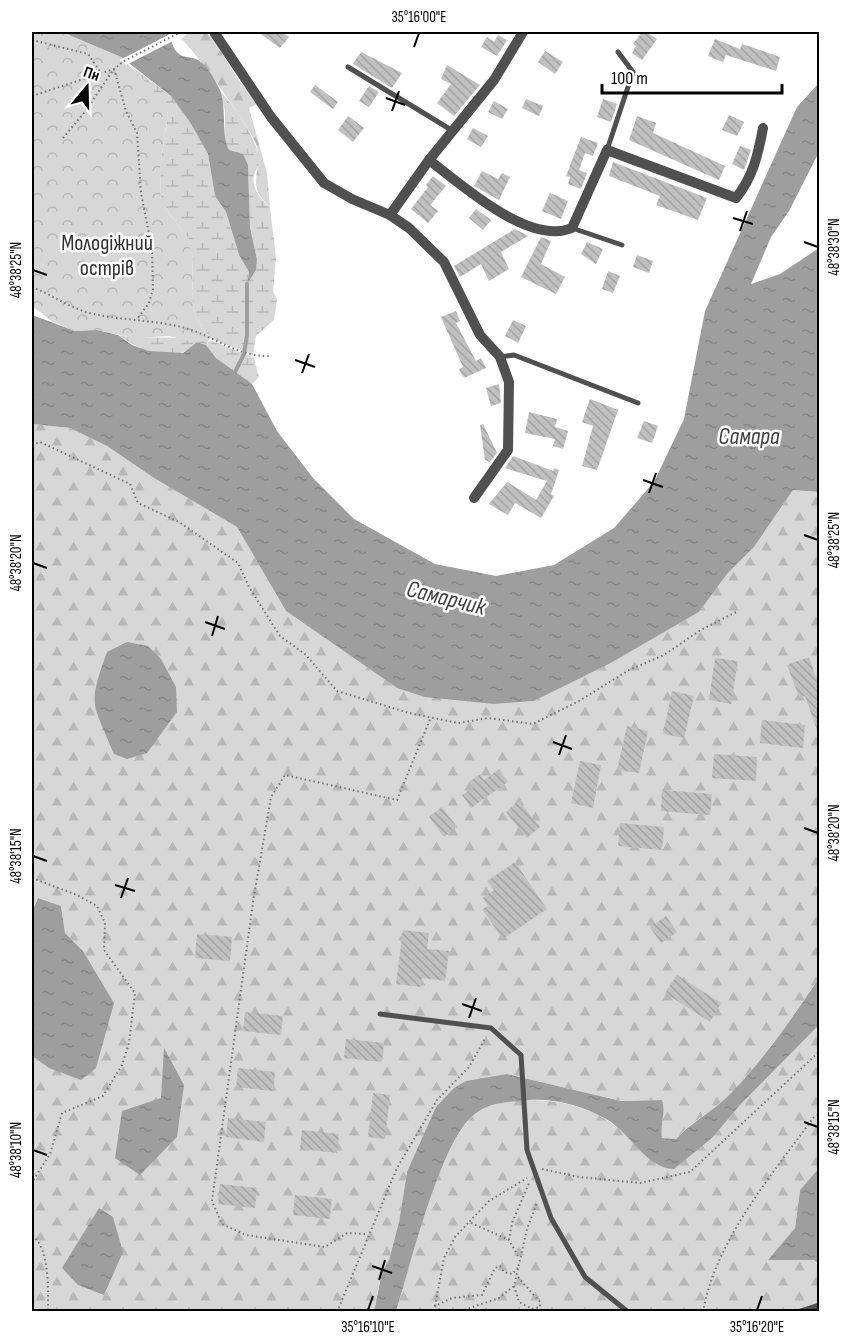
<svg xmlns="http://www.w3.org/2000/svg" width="851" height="1343" viewBox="0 0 851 1343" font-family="'Sofia Sans Condensed',sans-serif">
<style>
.forest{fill:url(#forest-firs)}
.wetland{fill:url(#wetland-marsh)}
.park{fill:url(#park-crowns)}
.water{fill:url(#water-ripples)}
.pier{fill:#fff}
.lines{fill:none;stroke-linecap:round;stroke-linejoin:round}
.stream{stroke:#9e9e9e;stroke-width:4}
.building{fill:url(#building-back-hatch)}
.path{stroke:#727272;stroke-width:2;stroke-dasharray:1.5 3;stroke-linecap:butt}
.lane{stroke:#505050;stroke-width:5}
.street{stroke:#505050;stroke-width:10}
.ticks{fill:none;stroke:#000;stroke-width:2}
.labels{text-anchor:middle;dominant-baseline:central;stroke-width:5;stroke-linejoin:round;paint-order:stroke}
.park-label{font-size:22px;fill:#2e2e2e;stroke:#fff}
.water-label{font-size:24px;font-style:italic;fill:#3f3f3f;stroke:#fff}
.neatline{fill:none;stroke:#000;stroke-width:2}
.ticks-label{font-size:15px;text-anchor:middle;fill:#000}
</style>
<defs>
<pattern id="forest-firs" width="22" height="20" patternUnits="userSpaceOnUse" patternTransform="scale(1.5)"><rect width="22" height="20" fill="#d7d7d7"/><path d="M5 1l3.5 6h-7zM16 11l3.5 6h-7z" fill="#b7b7b7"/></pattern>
<pattern id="wetland-marsh" width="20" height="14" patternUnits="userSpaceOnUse" patternTransform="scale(1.5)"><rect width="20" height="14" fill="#d7d7d7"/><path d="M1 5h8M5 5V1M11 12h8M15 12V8" fill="none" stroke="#b7b7b7"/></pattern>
<pattern id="park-crowns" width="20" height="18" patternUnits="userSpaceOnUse" patternTransform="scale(1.5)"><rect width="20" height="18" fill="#d7d7d7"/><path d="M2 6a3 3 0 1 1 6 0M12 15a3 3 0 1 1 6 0" fill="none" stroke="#b7b7b7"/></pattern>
<pattern id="water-ripples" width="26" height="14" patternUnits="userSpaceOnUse" patternTransform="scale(1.5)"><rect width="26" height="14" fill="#9e9e9e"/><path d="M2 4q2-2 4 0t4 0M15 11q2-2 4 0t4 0" fill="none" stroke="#868686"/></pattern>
<pattern id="building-back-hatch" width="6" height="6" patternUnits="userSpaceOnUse" patternTransform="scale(1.5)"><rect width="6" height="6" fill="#c0c0c0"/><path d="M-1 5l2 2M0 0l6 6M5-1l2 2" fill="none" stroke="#a3a3a3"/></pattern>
</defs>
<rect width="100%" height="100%" fill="#fff"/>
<g class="forest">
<path d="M190,32h19l30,49 21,22 -11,5 18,65 3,34c-27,-23 -5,-36 -14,-63 -5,-15 -63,-97 -75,-105z"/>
<path d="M32,424l38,4 37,18 47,32 83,49 49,84 111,77 97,16 40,-3 75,-37 90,-52 28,-38 27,-27 39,-57 26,2v486c-26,39 -54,80 -87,114 -17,18 -39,28 -56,47l-14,-1c-2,-14 4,-24 -1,-38l-40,1 -114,-27 -100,98 -8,50 -10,38 -7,12 -8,39h-342v-255l17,12 34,-117 -18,-18 -4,-27 -23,-8 -6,14z"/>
<path d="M819,1025v143l-19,22 -5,38 -26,32h45l5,4v47l-423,1c14,-46 44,-171 79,-198 19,-15 51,-15 74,-13 38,4 70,21 93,51l71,-15 28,-33z"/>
</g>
<g class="wetland">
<path d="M131,66l40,30 20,26 17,32 7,42 11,16 13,43 10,17 -2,10 10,-23 -7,-32 -2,-62 -19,-15 -4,-6v-33l-5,-20c13,12 37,49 39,67 1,7 -3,11 -5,17 -3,13 7,25 16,32l6,52 -3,32 4,9 -3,20 -18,16 -3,19 -43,-17 -14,-20 -4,-18 1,-42 -5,-20 -27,-35 -1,-35 8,-55z"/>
<path d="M118,335c26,5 53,-1 79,7 -5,3 -10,9 -16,11 -21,7 -47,-7 -63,-18z"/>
<path d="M210,340l44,18 5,19 -7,7c-14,-7 -39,-26 -46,-39z"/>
</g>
<polygon class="park" points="32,32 62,32 121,57 152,89 168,113 160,168 161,203 188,238 193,258 192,300 196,318 210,338 206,345 169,336 134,338 97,330 75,331 53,322 32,306"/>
<g class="water">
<path d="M62,32h105c4,5 5,15 10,20 6,7 14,4 21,8 10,6 17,20 22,30 7,19 1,46 9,60l14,4 5,11 2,62 7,32 -1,11 -9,14 2,-12 -10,-17 -13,-43 -11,-16 -7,-42 -18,-32 -19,-26 -50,-39z"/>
<polygon points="819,83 819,152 789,211 771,237 751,284 780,274 819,248 820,420 817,423 820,435 819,492 793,490 754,547 727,574 699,612 609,664 534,701 494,704 425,697 397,688 286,611 237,527 154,478 107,446 70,428 32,424 32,315 75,331 97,330 118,335 132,345 149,351 183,353 197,342 206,345 216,358 252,384 277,431 313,478 354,519 435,564 496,576 554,565 614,528 654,482 684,419 705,311 797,107"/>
<path d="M127,642l21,4 13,13 15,28 1,25 -30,41 -20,6 -13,-5c-21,-52 -27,-47 -7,-102z"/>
<polygon points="38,898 61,906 65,933 83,951 114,1003 96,1068 81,1080 49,1068 32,1056 32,912"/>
<path d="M819,978v47l-78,79 -28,33 -39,32c-29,-1 -43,-36 -68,-50 -23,-13 -51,-21 -78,-19 -18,2 -38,2 -53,14 -34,24 -65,154 -79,197l-22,1 8,-40 7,-12 10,-38 8,-50 29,-65 18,-19 12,-7 41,-7 114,27 41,-1c4,14 -2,24 0,38l14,1c17,-18 39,-29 56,-47 33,-34 61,-75 87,-114z"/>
<polygon points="164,1048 184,1085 177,1137 140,1175 115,1158 122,1111 161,1098"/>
<polygon points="819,1168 819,1264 814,1260 768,1260 795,1228 800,1190"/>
<polygon points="99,1208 113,1217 123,1252 104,1295 78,1285 62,1268"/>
</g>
<polygon class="pier" points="172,33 175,40 126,65 120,60"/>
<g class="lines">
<polyline class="stream" points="235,372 244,354 247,335 247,284"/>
</g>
<g class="building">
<polygon points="258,32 281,32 289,37 280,48"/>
<polygon points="642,32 646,32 657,39 642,60 632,53 636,46 633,44"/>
<polygon points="498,35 507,40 497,56 481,47 487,37 494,42"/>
<polygon points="715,39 740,49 742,44 780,57 776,71 726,55 723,62 708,56"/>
<polygon points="545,51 563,62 555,74 538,62"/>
<polygon points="361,52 402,73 392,88 353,64"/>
<polygon points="447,65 480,85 454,116 437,103 451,84 441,79"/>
<polygon points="315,85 338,102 333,109 310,92"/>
<polygon points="369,86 379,92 369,107 359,101"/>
<polygon points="526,99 543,106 539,116 522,108"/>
<polygon points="603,99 617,104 611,122 597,117"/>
<polygon points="494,101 508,109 502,119 488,112"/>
<polygon points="729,115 744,122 737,136 722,130"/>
<polygon points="348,116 364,128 353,142 338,130"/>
<polygon points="637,116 656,123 653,133 725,166 719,180 629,140"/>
<polygon points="473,128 488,136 481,147 467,139"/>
<polygon points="581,137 598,143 593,156 585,153 579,170 587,173 581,189 568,184 570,177 566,176"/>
<polygon points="740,146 751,150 744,170 732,164"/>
<polygon points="613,162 707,198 698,220 656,205 660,196 609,176"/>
<polygon points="482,171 498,179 502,173 510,177 499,200 474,186"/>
<polygon points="433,176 446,186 430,205 438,211 428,223 411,209 428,187 426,185"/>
<polygon points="550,193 568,201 561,219 542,211"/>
<polygon points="476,209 491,220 483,230 469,218"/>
<polygon points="515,229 528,236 501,252 509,269 489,281 481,264 460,277 454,266"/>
<polygon points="541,237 551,241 541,264 565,277 556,294 521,277"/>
<polygon points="587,242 603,249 596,264 581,254"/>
<polygon points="637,255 653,261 649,273 633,267"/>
<polygon points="608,271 620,276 613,293 602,289"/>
<polygon points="456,311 460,321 456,323 476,361 481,358 486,368 464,378 459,369 463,367 441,317"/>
<polygon points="513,320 526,326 518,343 505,336"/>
<polygon points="499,384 501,403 491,406 486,388"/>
<polygon points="590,399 618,410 597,470 582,466 593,426 582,422"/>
<polygon points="529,412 557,419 555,427 568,431 563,449 553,446 555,439 525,433"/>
<polygon points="644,421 658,426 652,443 637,438"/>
<polygon points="483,424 497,453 490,462 485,460 480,425"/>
<polygon points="513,456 553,471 554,468 559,470 551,494 554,496 541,518 515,503 508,515 489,504 507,482 536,500 547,481 505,468"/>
<polygon points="809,657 819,686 818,733 805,696 799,697 787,665"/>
<polygon points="715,658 738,661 731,704 709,700"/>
<polygon points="672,691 694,696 684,738 663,734"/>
<polygon points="762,720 805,725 803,748 760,743"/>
<polygon points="627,726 648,731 639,773 617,770"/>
<polygon points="714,754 757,757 756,781 712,778"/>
<polygon points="580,761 601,765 593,808 571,803"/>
<polygon points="499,769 508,782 471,808 462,795 473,788 469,782 480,774 484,780"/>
<polygon points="662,790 712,794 710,815 661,811"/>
<polygon points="519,801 540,827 527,838 506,812"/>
<polygon points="442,807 457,827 444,837 429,817"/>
<polygon points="620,823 664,827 662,850 618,846"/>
<polygon points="515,862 547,909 503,939 482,909 488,906 483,898 494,890 487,881"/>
<polygon points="666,916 677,932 661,943 650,927"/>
<polygon points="403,930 429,933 427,949 449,951 445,981 422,978 420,987 396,984"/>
<polygon points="197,934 232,937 230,961 195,958"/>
<polygon points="677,975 721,1003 710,1022 665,993"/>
<polygon points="245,1012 283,1016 281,1035 243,1031"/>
<polygon points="346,1039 384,1043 382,1062 344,1058"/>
<polygon points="238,1068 275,1072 273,1091 236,1087"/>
<polygon points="373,1093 390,1095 385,1139 368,1137"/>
<polygon points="228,1118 266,1122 264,1142 226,1137"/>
<polygon points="302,1130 339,1134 337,1153 300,1149"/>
<polygon points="220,1184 257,1188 255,1208 218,1204"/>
<polygon points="295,1195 332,1199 330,1219 293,1215"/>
</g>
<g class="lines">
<g class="path">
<polyline points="32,40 88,54 101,73"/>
<polyline points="114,69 126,111 137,133 141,193 152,249 153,289 149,303 137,319"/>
<polyline points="32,96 114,69 124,61 181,32"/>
<polyline points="63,138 84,113 114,69"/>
<path d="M32,287c18,7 35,19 54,25 33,9 66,7 99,16 31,9 54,30 87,28"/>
<polyline points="32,445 40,442 130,484 138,503 179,522 238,563 249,587 280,636 305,654 337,691 409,713 458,723 488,718 533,724 579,701 629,670 664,655 699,631 738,611"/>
<polyline points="32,878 77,895 97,906 105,923 104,950 135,993 129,1043 122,1065 103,1096 62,1113 50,1154 32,1182"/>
<polyline points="542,1169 579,1177 640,1183 690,1172 820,1051"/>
<polyline points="365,1234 347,1233 325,1247 246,1235 222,1224 212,1201 253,902 271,797 285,775 397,800 431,717"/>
<path d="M32,1236c18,11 16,56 16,76"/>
<polyline points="509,1240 512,1223 529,1183"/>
<polyline points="518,1256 509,1240 469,1222 489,1201 527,1178"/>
<polyline points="518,1268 512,1274 504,1272 500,1266 495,1268 482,1295 452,1298 435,1306 441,1311 461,1311 499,1298 514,1286 527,1229 537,1203"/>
<polyline points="514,1286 519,1302 532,1309 540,1307 540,1302 517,1276"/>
<polyline points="435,1306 444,1258 455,1237 469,1222"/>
<polyline points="337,1312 397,1168 437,1100 469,1067 486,1037"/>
<path d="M703,1312c12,-71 69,-137 110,-194l7,-4"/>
</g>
<g class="lane">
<polyline points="348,67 453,131"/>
<polyline points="607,150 633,72 618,52"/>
<polyline points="572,228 622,245"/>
<polyline points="500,357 514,355 638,403"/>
<polyline points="380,1014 491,1028 521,1055 527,1150 551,1218 585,1277 628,1312"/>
<polyline points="798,1312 820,1305"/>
</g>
<g class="street">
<polyline points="214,32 271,117 324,183 352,199 390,215 409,228 444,262 480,335 500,357 509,382 508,450 474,498"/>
<path d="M429,160c33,25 100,86 143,68l35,-78 129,48c17,-21 22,-43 27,-70"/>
<polyline points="390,215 429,160 494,80 523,32"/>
</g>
</g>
<path class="ticks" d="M414,47l5,-14M386,98l19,7M392,111l7,-20M733,218l20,6M740,231l7,-20M804,242l14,5M33,270l14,5M295,360l20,7M302,373l7,-19M643,480l20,7M649,493l7,-20M804,535l14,5M33,563l14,5M205,622l20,7M212,636l6,-20M553,742l19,7M559,755l7,-20M804,828l14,5M33,856l14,5M115,885l20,6M121,898l7,-20M462,1004l20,7M469,1018l7,-20M804,1122l14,5M33,1150l14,5M372,1266l20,7M379,1280l6,-20M368,1310l5,-14M757,1310l5,-14"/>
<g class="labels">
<g class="park-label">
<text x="107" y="243">Молодіжний<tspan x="107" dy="25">острів</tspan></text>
</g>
<g class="water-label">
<text x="749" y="436">Самара</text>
<text transform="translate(446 598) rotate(14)">Самарчик</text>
</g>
</g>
<rect width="851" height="1343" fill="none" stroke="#ffffff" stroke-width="66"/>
<g transform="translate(87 87) rotate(19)" stroke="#ffffff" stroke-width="4.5" paint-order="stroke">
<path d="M0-4.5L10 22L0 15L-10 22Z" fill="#000000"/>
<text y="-9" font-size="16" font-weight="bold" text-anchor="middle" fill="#000000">Пн</text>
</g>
<path d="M602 84v9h180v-9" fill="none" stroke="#000000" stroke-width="3"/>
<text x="611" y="84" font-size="18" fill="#000000" stroke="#ffffff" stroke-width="4.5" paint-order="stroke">100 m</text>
<rect x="33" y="33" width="785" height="1277" class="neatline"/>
<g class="ticks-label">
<text x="419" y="22">35°16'00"E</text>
<text transform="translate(834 247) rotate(-90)" y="5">48°38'30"N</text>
<text transform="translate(16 270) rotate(-90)" y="5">48°38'25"N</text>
<text transform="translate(834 540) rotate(-90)" y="5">48°38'25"N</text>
<text transform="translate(16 563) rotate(-90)" y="5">48°38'20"N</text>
<text transform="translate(834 833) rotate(-90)" y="5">48°38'20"N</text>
<text transform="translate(16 856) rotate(-90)" y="5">48°38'15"N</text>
<text transform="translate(834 1127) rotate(-90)" y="5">48°38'15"N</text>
<text transform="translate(16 1150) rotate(-90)" y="5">48°38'10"N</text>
<text x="368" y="1332">35°16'10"E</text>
<text x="757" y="1332">35°16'20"E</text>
</g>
</svg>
